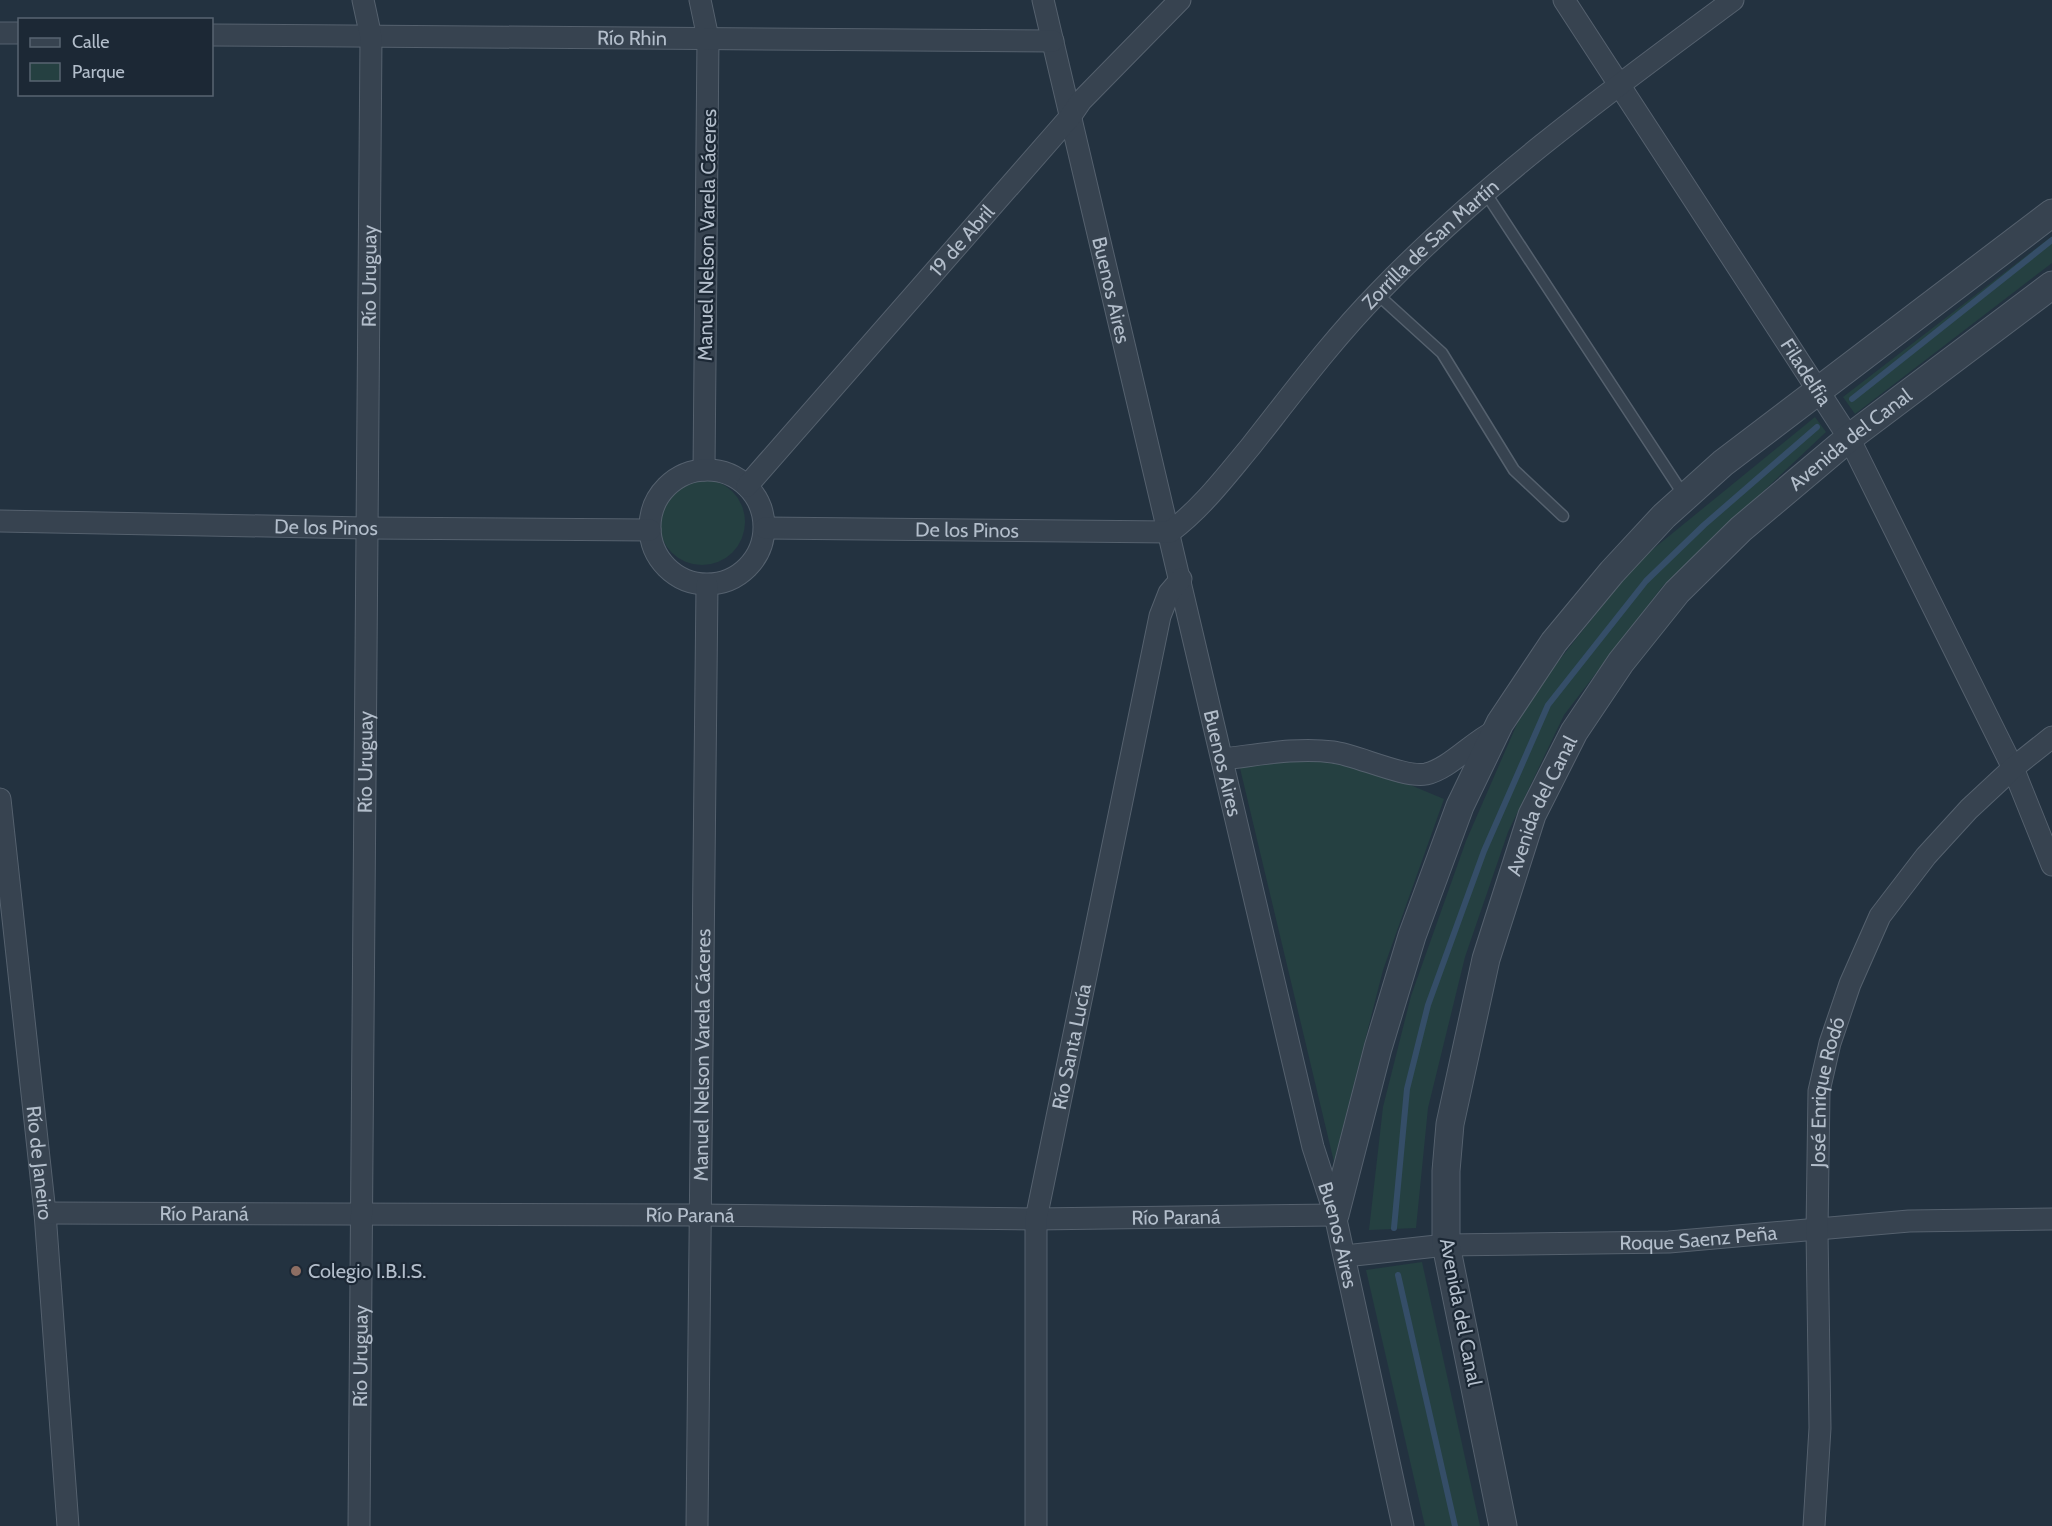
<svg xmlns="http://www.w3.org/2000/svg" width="2052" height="1526" viewBox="0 0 2052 1526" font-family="Cabin,sans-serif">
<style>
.green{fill:#254041}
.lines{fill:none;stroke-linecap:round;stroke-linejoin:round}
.stream{stroke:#354e68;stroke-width:6}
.service-casing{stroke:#55616e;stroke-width:13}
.minor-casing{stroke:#55616e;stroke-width:23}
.tertiary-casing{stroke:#55616e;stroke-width:29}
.service{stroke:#374350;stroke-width:10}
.minor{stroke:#374350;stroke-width:21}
.tertiary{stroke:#374350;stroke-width:27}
.education-dot{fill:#8d6e63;stroke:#1c2835;stroke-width:2}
.labels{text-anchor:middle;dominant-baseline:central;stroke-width:4.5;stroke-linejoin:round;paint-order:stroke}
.street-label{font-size:20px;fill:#b3becb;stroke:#1c2835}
.poi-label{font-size:20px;fill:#b3becb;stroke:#1c2835;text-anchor:start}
</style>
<rect width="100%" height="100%" fill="#233240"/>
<g class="green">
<polygon points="2052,236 2052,263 1855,414 1843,397"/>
<polygon points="1815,417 1826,432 1662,587 1564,715 1508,832 1465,957 1428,1108 1416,1228 1369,1230 1383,1107 1411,996 1466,841 1527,701 1636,563"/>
<circle cx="702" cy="522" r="43"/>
<polygon points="1338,755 1444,799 1383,970 1334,1162 1239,764"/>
<polygon points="1422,1262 1480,1526 1425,1526 1366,1270"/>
</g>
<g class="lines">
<g class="stream">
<polyline points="1852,399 2052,240"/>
<polyline points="1394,1228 1407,1089 1428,1005 1484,851 1548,705 1646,581 1704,525 1817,427"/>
<polyline points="1398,1275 1455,1526"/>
</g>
<g class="service-casing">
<g id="service">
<polyline points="1485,192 1685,497"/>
<polyline points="1377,294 1442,353 1514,470 1563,516"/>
</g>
</g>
<g class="minor-casing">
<g id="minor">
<polyline points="700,0 708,38 704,470"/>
<path id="s1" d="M1043,0l270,1147 22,68 68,311"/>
<path id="s2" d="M1564,0l285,438 164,330 39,97"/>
<polyline points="0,33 20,33"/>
<path id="s3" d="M212,35l841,6"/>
<circle cx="707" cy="527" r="57"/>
<path id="s4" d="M747,486l323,-369 11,-16 99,-101"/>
<path id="s5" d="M0,521l366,7 284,2"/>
<path id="s6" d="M765,528l405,4c32,-24 56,-56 81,-86 41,-52 81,-106 128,-154 106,-110 231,-201 354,-292"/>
<path d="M1223,759c35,-4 74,-12 110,-7 24,3 71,26 93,22 23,-5 46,-32 69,-43"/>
<path id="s7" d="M0,799l45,414 23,313"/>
<path id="s8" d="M45,1213l655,2 336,4 299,-4"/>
<path id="s9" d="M1345,1256l101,-11 223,-3 240,-21 143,-2"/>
<path id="s10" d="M359,1526l12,-1489 -8,-37"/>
<path id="s11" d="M697,1526l10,-941"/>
<path id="s12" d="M1036,1526v-307l124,-603 9,-23 12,-14"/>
<path id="s13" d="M1814,1526l6,-98 -3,-197 2,-140 11,-48 20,-59 30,-68 46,-60 43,-47 44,-41 39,-31"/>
</g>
</g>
<g class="tertiary-casing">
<g id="tertiary">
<polyline points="1335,1215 1378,1048 1412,936 1460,806 1500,723 1554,642 1612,572 1664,516 1723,463 2052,213"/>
<path id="s14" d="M1503,1526l-57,-281v-74l4,-47 36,-165 46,-144 42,-83 47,-70 56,-70 64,-63 108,-91 203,-153"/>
</g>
</g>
<use href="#service" class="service"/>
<use href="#minor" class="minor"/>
<use href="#tertiary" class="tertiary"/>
</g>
<circle class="education-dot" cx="296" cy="1271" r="6"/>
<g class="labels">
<g class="street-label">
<text stroke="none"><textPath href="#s3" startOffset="420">Río Rhin</textPath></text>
<text transform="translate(707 235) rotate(-89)">Manuel Nelson Varela Cáceres</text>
<text stroke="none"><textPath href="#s4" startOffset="326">19 de Abril</textPath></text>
<text stroke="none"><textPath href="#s6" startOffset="794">Zorrilla de San Martín</textPath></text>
<text stroke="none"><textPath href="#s10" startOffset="1250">Río Uruguay</textPath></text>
<text stroke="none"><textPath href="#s1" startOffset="298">Buenos Aires</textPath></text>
<text stroke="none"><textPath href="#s2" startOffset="444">Filadelfia</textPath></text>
<text stroke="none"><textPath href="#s14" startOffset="1226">Avenida del Canal</textPath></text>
<text stroke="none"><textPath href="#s5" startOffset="326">De los Pinos</textPath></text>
<text stroke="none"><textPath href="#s6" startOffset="202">De los Pinos</textPath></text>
<text stroke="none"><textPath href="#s10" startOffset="764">Río Uruguay</textPath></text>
<text stroke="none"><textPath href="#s1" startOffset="784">Buenos Aires</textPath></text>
<text stroke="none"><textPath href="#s14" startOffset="740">Avenida del Canal</textPath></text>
<text stroke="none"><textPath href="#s12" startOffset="483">Río Santa Lucía</textPath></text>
<text stroke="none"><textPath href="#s11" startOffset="471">Manuel Nelson Varela Cáceres</textPath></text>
<text stroke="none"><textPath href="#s13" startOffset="435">José Enrique Rodó</textPath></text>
<text stroke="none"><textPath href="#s7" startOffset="366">Río de Janeiro</textPath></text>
<text stroke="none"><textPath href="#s8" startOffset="159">Río Paraná</textPath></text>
<text stroke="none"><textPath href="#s8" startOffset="645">Río Paraná</textPath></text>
<text stroke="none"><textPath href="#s8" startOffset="1131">Río Paraná</textPath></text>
<text stroke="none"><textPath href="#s1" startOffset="1270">Buenos Aires</textPath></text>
<text stroke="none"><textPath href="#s9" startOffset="354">Roque Saenz Peña</textPath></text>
<text transform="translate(1461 1312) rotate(79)">Avenida del Canal</text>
<text stroke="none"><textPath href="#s10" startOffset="170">Río Uruguay</textPath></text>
</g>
<g class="poi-label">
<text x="308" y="1271">Colegio I.B.I.S.</text>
</g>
</g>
<rect x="18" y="18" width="195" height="78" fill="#1c2835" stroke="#586471" stroke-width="1.5"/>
<rect x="30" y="38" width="30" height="9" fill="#374350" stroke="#586471" stroke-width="1.5"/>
<text x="72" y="48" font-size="18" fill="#b3becb">Calle</text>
<rect x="30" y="63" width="30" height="18" fill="#254041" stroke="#586471" stroke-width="1.5"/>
<text x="72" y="78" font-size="18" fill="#b3becb">Parque</text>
</svg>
